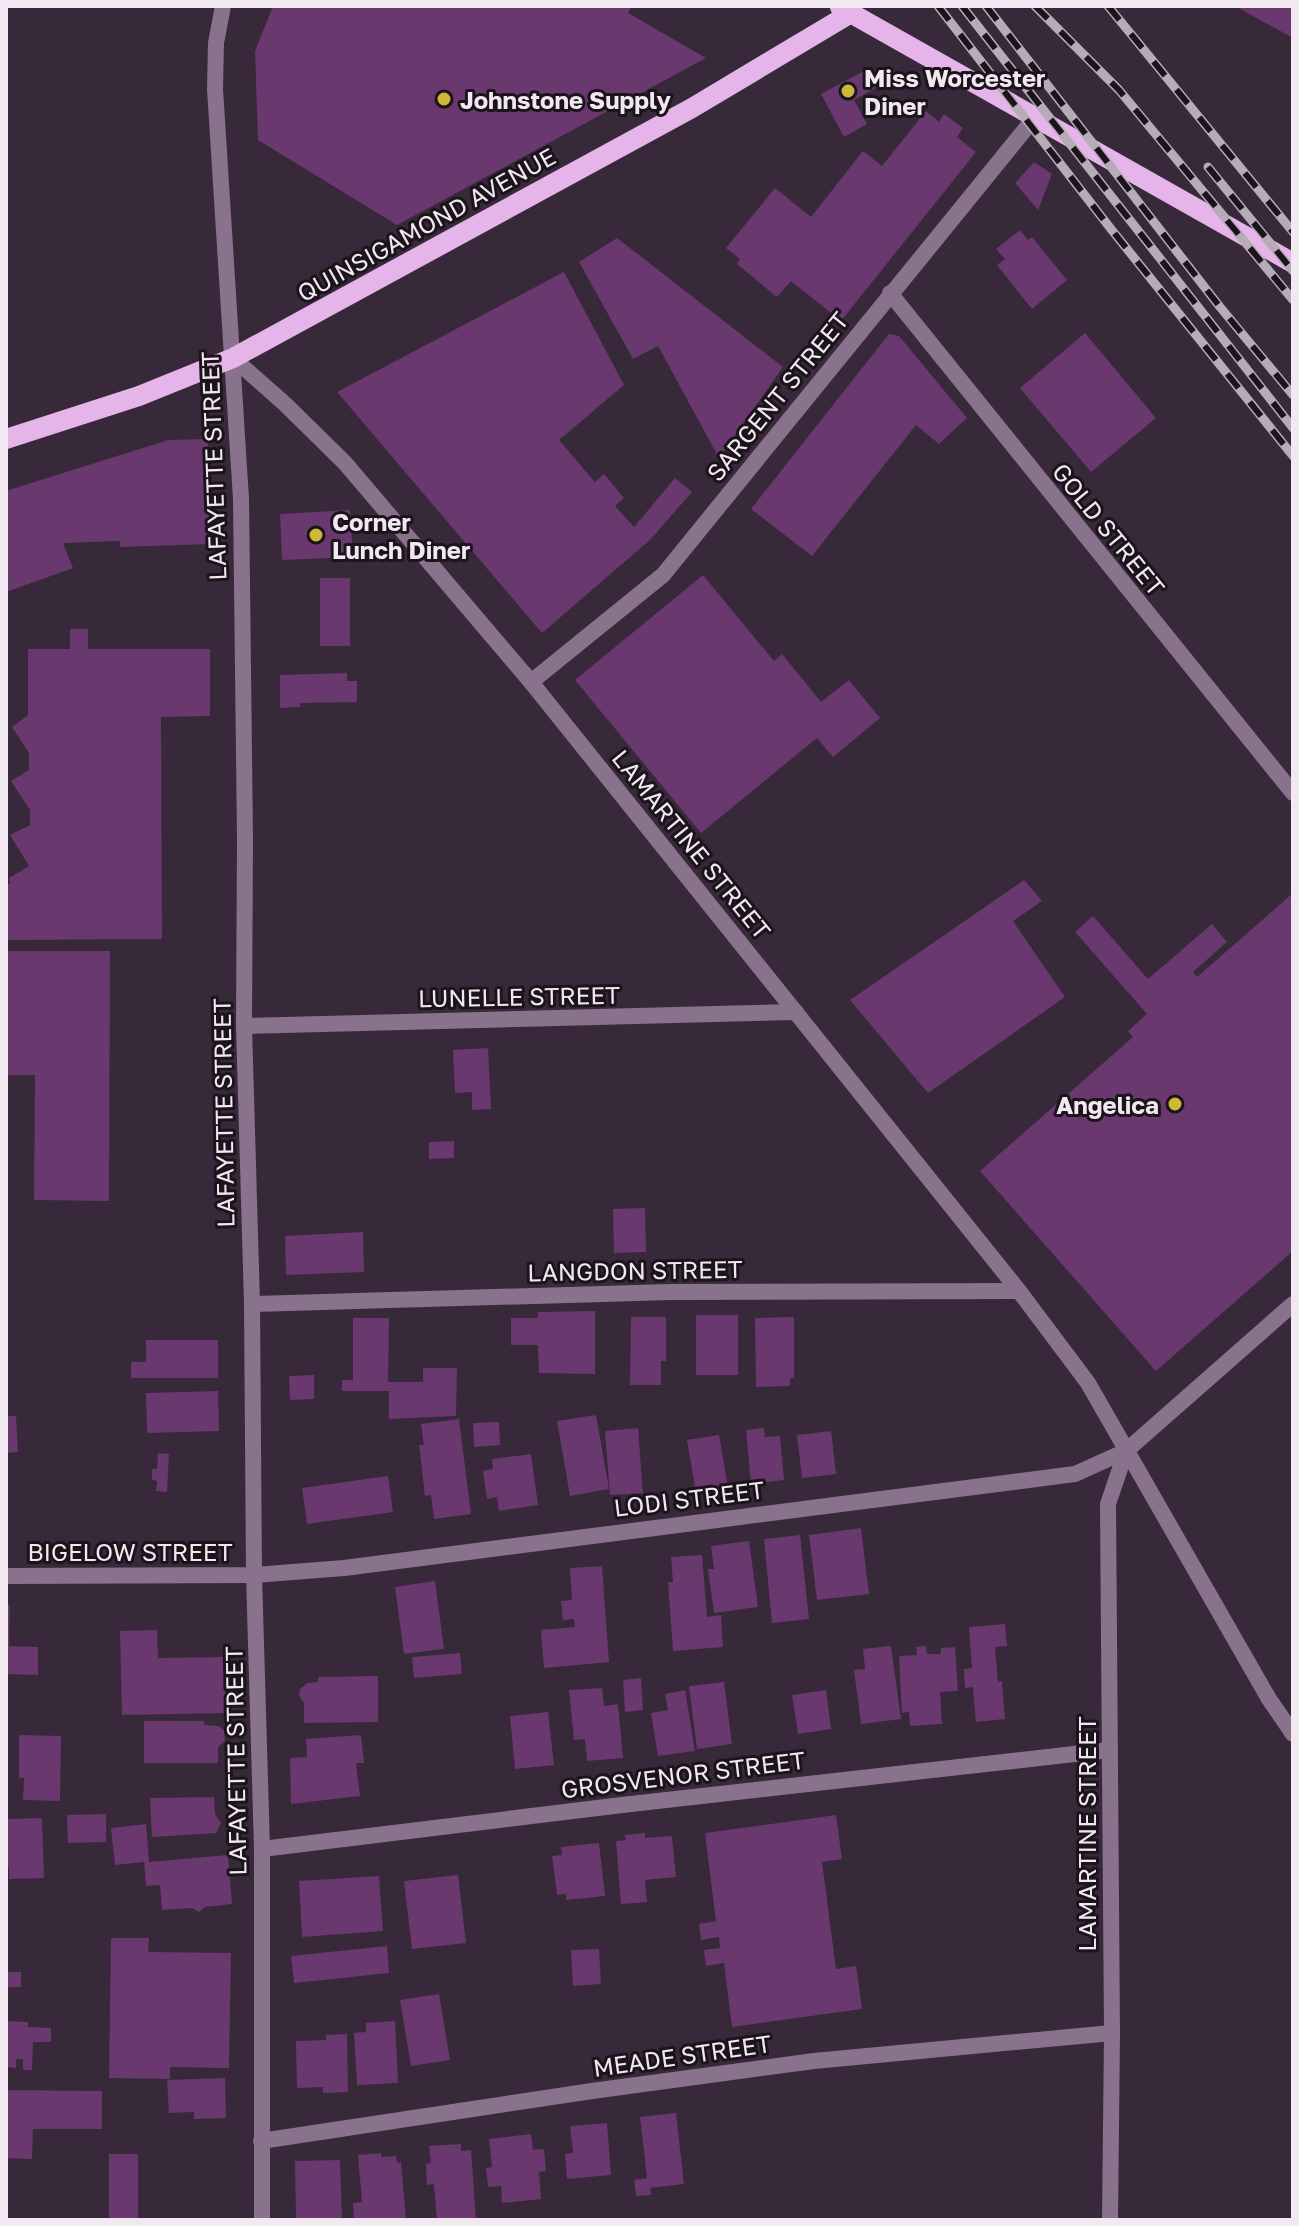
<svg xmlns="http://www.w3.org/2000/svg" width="1299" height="2226" viewBox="0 0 1299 2226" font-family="'Golos Text',sans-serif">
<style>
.building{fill:#69386e}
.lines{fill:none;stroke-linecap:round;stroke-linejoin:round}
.minor{stroke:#89728b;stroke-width:16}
.tertiary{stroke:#89728b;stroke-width:16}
.primary{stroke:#e5b4e9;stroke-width:20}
.rail-casing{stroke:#b6abb7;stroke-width:9}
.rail{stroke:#1b141b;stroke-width:6;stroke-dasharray:18;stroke-linecap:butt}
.poi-dot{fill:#cfb837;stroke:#1b141b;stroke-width:3}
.labels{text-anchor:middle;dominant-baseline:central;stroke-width:6;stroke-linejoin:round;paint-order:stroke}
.poi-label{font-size:24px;font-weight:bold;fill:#f2e8f2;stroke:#1b141b;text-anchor:start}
.street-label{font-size:24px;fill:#f2e8f2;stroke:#1b141b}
</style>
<rect width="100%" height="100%" fill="#372939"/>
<g class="building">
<polygon points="273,6 632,6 628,13 706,58 397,225 258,140 255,51"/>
<polygon points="1235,6 1293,6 1293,38"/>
<polygon points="866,70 876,88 854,100 867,124 844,137 821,94"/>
<polygon points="926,111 939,122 944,114 963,128 957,137 976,152 841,321 791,281 777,297 737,264 740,259 726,248 775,188 811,217 863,151 882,166"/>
<polygon points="1034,162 1052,174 1038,210 1015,183"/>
<polygon points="1020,230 1028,240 1032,237 1067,280 1032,309 997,265 1005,259 996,249"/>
<polygon points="617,238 783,367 719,458 658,346 633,359 579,262"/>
<polygon points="564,272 624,385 559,440 595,482 604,474 624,498 615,506 634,527 675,478 692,492 650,540 542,633 337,392"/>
<polygon points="1085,333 1156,418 1091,472 1020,388"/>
<polygon points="889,334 899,336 967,418 939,444 916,425 812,556 751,509"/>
<polygon points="208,439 212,544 120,547 120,541 63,543 73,568 6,592 6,491 168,440"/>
<polygon points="350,510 353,557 282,560 280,514"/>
<polygon points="703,575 774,661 782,654 821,702 849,680 880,718 833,757 817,738 701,833 575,680"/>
<rect x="320" y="578" width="30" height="68"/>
<polygon points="70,629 88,629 88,649 210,649 210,716 161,717 162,939 6,940 6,884 10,884 9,878 29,866 10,835 30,825 30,810 11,781 29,770 29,753 12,727 28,715 28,649 70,649"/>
<polygon points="347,673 347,681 357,681 357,702 300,703 300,707 280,708 280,675"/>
<polygon points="1024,880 1042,901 1013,921 1065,997 928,1093 850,1000"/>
<polygon points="1293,893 1293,1251 1156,1371 980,1171 1133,1037 1128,1031 1147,1014 1075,932 1093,916 1148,979 1212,924 1227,942 1193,972 1197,977"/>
<polygon points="6,951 110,951 109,1201 34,1200 35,1075 6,1075"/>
<polygon points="488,1048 491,1109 472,1110 472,1092 455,1093 453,1050"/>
<polygon points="454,1141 454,1158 429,1159 429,1142"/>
<polygon points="645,1208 646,1252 614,1253 613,1209"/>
<polygon points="363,1232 364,1272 286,1275 285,1236"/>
<polygon points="595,1311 595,1374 539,1373 538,1345 511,1345 511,1318 538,1318 538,1312"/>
<rect x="696" y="1315" width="42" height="60"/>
<polygon points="631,1317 666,1317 666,1361 661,1361 661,1385 630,1385"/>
<polygon points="794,1317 794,1378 790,1378 790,1386 756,1387 755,1318"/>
<polygon points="353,1318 389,1318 388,1382 423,1382 423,1368 457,1368 456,1416 389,1419 389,1391 342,1391 342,1380 353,1380"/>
<polygon points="146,1340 218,1340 218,1378 131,1378 131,1362 146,1362"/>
<polygon points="314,1375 314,1399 290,1400 289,1376"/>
<polygon points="218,1391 219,1431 147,1433 146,1393"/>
<polygon points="596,1415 609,1489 570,1496 557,1421"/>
<polygon points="6,1416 16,1416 18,1452 6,1453"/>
<polygon points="459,1419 471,1514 434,1519 431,1495 425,1496 419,1445 424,1445 421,1424"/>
<polygon points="499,1422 500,1445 474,1447 473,1423"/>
<polygon points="638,1428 643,1493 610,1495 605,1431"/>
<polygon points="764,1428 765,1437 780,1436 784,1480 751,1484 746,1430"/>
<polygon points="831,1431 836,1474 802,1478 797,1435"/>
<polygon points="719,1435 728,1488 696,1493 687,1440"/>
<polygon points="158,1453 169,1454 167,1492 156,1491 157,1481 152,1480 152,1469 157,1469"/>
<polygon points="531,1454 538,1505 499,1511 497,1497 487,1499 483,1471 493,1469 492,1459"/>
<polygon points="388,1476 393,1512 307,1524 302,1488"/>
<polygon points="861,1528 869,1594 817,1600 809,1535"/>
<polygon points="800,1535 809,1619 772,1623 764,1539"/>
<polygon points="749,1541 758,1607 714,1613 708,1569 714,1569 711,1546"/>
<polygon points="702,1555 707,1617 721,1615 723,1647 673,1651 668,1582 673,1582 671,1557"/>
<polygon points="602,1566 609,1662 544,1668 541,1630 575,1627 574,1619 563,1620 561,1601 572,1600 570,1568"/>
<polygon points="435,1581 444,1649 404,1654 395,1587"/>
<polygon points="6,1604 10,1605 9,1646 38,1647 38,1675 6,1674"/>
<polygon points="1005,1624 1007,1646 995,1647 998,1682 1002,1681 1005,1719 976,1722 973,1687 965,1688 964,1669 972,1668 969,1627"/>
<polygon points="157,1630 158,1658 227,1657 228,1713 122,1715 120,1631"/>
<polygon points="891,1646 901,1719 861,1724 854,1670 865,1669 863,1649"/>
<polygon points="926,1646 927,1654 941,1654 941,1648 955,1647 958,1691 940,1692 942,1724 910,1726 909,1712 902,1713 899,1656 917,1655 916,1647"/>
<polygon points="460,1653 462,1674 414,1678 412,1657"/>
<polygon points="378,1676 378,1722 304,1723 304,1703 299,1696 300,1689 307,1683 318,1682 318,1677"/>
<polygon points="641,1678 643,1710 625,1712 623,1680"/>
<polygon points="724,1682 732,1744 697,1749 689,1686"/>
<polygon points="602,1688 604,1706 618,1704 623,1758 587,1761 585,1739 574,1740 569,1690"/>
<polygon points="685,1690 695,1751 658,1756 651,1713 668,1710 665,1694"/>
<polygon points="826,1690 831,1729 798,1734 792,1695"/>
<polygon points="548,1712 554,1765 515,1769 510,1716"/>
<polygon points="144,1721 204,1721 204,1725 218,1726 224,1730 225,1741 218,1747 218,1763 144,1763"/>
<polygon points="19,1735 61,1736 60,1801 23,1800 24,1778 19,1778"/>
<polygon points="361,1735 364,1763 356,1763 360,1796 291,1804 290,1758 307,1757 306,1739"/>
<polygon points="214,1797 215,1814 221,1823 216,1833 152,1837 150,1798"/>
<polygon points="106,1814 106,1842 68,1843 67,1815"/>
<polygon points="836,1815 842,1859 822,1862 836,1969 856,1966 862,2009 732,2027 724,1963 706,1966 704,1950 720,1948 719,1937 701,1940 699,1924 716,1921 705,1833"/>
<polygon points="42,1818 44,1878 9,1879 9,1867 6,1867 6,1819"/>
<polygon points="146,1824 149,1862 228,1855 232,1904 205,1907 199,1912 192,1908 162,1910 160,1885 146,1886 144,1862 115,1865 111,1828"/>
<polygon points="645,1833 645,1838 672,1836 676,1877 645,1880 647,1902 621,1904 616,1841 626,1840 625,1835"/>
<polygon points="599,1843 605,1896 566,1900 566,1894 557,1895 552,1856 562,1855 561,1847"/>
<polygon points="458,1875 466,1943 412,1949 404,1881"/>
<polygon points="379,1876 383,1931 302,1937 299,1881"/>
<polygon points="111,1938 149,1938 148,1952 231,1953 229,2068 170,2067 170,2079 109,2078"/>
<polygon points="387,1946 389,1973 294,1983 291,1956"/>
<polygon points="599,1949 601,1984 573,1986 571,1950"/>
<rect x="6" y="1972" width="15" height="15"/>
<polygon points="439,1994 450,2060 411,2066 400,2000"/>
<polygon points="6,2021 28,2022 28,2027 51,2028 51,2042 33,2042 32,2070 23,2070 23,2059 16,2059 16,2068 6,2067"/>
<polygon points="395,2021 398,2083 357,2085 354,2033 366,2032 366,2023"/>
<polygon points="347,2034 348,2092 323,2093 323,2087 297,2088 296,2041 326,2040 326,2035"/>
<polygon points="225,2078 226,2118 194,2119 194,2112 169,2113 167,2080"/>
<polygon points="6,2090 102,2091 102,2129 33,2129 32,2159 6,2158"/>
<polygon points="676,2113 684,2184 650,2188 651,2195 636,2196 634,2180 647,2178 640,2117"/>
<polygon points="607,2123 611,2175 567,2179 565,2154 573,2153 570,2126"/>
<polygon points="531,2134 533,2150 544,2149 546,2171 539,2172 541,2199 502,2203 501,2186 488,2187 486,2168 492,2167 489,2139"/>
<polygon points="461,2144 461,2151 471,2150 476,2220 437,2220 434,2184 427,2185 426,2164 431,2163 429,2146"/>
<polygon points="381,2153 381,2157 396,2156 397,2163 401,2162 406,2220 354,2220 353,2203 362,2202 358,2155"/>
<rect x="109" y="2154" width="29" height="66"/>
<polygon points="340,2160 342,2220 296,2220 295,2161"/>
</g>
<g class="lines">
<g class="minor">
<polyline points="223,6 216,43 215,89 241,499 245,839 244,1026 252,1304 254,1575 262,1849 262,2220"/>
<polyline points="890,293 1293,793"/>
<polyline points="531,682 663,575 1036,116"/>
<polyline points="244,1026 796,1012"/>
<polyline points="252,1304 671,1292 1019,1291"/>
<polyline points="6,1576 254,1575 344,1568 1075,1474 1126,1451 1293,1304"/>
<polyline points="262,1849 622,1805 1110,1750"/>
<polyline points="261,2141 592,2091 814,2061 1112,2033"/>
<polyline points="1110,2220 1112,2033 1108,1504 1126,1451"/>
</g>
<polyline class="tertiary" points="233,358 285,404 345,463 531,682 1019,1291 1088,1383 1269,1699 1293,1734"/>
<g class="primary">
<polyline points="840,7 1293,263"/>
<polyline points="6,439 139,396 233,358 692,108 851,13"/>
</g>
<g class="rail-casing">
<g id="rail">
<polyline points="938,6 1111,229 1293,456"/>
<polyline points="962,6 1293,428"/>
<polyline points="986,6 1220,307 1293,395"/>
<polyline points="1035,6 1119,90 1293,300"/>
<polyline points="1108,6 1293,232"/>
<polyline points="1208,167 1293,271"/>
</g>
</g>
<use href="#rail" class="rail"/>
</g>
<g class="poi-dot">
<circle cx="848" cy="91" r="8"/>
<circle cx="444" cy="99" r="8"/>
<circle cx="316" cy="535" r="8"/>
<circle cx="1175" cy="1104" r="8"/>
</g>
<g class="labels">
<g class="poi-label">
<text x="864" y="77">Miss Worcester<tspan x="864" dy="28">Diner</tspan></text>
<text x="460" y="99">Johnstone Supply</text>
<text x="332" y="521">Corner<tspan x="332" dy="28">Lunch Diner</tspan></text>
<text x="1159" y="1104" text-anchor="end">Angelica</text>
</g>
<g class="street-label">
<text transform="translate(426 224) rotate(-29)">QUINSIGAMOND AVENUE</text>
<text transform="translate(777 396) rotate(-51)">SARGENT STREET</text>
<text transform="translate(213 466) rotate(-92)">LAFAYETTE STREET</text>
<text transform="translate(1109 529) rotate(51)">GOLD STREET</text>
<text transform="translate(692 844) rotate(51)">LAMARTINE STREET</text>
<text transform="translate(519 996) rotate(-1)">LUNELLE STREET</text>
<text transform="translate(223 1113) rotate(-91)">LAFAYETTE STREET</text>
<text transform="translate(635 1270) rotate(-1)">LANGDON STREET</text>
<text transform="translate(689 1498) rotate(-7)">LODI STREET</text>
<text x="130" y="1551">BIGELOW STREET</text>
<text transform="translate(235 1761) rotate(-91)">LAFAYETTE STREET</text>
<text transform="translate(683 1774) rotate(-7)">GROSVENOR STREET</text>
<text transform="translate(1086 1834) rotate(-90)">LAMARTINE STREET</text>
<text transform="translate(682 2055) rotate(-8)">MEADE STREET</text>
</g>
</g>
<rect width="1299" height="2226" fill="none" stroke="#f2e8f2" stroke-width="16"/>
</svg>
